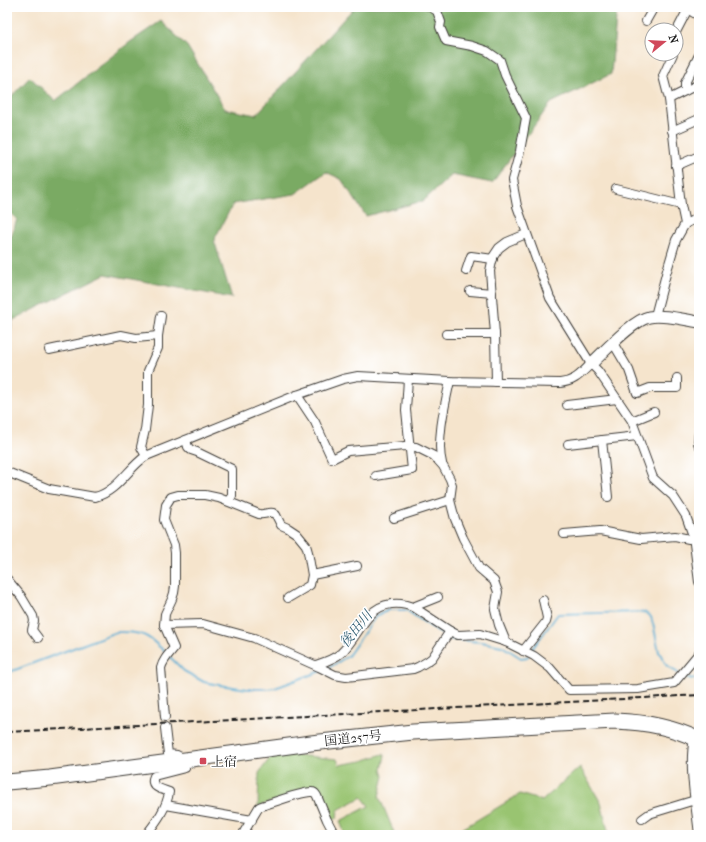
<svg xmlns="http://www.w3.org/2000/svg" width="706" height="842" viewBox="0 0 706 842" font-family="'IM FELL French Canon','Noto Serif JP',serif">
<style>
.green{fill:#99c471;stroke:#5a7046}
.forest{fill:#7aaa63;stroke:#4b6340}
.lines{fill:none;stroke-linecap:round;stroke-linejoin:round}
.stream{stroke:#52a9cf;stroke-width:2}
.street-casing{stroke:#3d3a36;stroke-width:10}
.secondary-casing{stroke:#3d3a36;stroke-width:13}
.highway-casing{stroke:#3d3a36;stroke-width:17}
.street{stroke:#fff;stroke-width:8}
.secondary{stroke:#fff;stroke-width:11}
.highway{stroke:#fff;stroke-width:15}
.rail{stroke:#1c1c1c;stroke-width:2;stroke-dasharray:6 3;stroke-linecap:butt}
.poi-dot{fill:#d1495b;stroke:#fff;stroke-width:1.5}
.labels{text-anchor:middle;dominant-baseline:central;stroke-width:3;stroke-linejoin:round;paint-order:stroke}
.street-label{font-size:13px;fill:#1c1c1c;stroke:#fff}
.poi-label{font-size:13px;fill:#1c1c1c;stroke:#fff;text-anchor:start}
.water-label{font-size:14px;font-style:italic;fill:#376276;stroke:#fff}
</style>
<rect width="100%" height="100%" fill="#fff"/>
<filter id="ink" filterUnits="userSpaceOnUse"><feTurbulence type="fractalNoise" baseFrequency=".025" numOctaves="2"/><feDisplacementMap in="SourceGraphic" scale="8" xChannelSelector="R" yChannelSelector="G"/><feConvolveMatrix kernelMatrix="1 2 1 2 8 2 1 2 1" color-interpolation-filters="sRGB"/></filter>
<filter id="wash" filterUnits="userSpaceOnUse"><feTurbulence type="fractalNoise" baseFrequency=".012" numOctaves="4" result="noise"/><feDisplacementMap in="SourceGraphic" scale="16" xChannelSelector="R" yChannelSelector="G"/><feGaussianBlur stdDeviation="0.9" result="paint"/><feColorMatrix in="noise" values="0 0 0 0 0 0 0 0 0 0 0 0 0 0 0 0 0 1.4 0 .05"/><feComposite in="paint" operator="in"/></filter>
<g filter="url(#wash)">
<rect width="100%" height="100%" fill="#f5e4cc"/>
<g class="green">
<polygon points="273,754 294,755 337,759 339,765 362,761 383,754 385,755 382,770 384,776 379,796 395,835 345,835 340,821 369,806 362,797 338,810 337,818 330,822 314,789 258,806 259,773"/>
<polygon points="580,767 601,803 609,835 452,835 520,794 542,801"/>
</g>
<polygon class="forest" points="356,7 617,7 611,74 551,103 492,183 452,175 423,201 366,216 341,179 326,172 295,194 233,204 214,240 232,298 105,274 13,320 7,344 7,237 11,237 17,219 7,211 7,101 30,77 55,101 130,42 161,21 187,46 225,109 256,115 350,12"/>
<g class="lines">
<g class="stream">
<polyline points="449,639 481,642 502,646 521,658 527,657 528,656"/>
<polyline points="530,652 558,614 644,612 651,617 654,628 659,652 667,666 678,673"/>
<polyline points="170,657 184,671 204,682 219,685 248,689 267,689 275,688 321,671"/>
<polyline points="327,669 348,656 376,616 389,610 406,610 443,635"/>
<path d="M7,673l109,-41c27,-1 32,3 51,22"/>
<polyline points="682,676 685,678 699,679"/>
</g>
</g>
</g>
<g filter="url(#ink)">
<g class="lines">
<g class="street-casing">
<g id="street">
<polyline points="430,7 437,11 441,22 440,27 446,41 472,46 487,51 500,60 505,75 526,118 520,151 512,180 517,206 550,298 591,364 598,371 632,421 653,478 673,496 686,516 693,536 699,582"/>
<polyline points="684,7 699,16"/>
<polyline points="646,21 654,7"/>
<polyline points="676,32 689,7"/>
<polyline points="673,54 663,76 669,99 681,205 685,224"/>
<polyline points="685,91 685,83 699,55"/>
<polyline points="669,99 699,84"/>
<polyline points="672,131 699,119"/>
<polyline points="676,166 699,156"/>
<polyline points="616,189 681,205"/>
<polyline points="466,271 471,256 493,259"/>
<polyline points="470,291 492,293"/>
<polyline points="655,316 666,274 676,240 685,224 699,217"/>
<polyline points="446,334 495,334"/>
<polyline points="613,343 629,370 637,393 650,388 677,388 677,378"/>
<polyline points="49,350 121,335 136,338 158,336"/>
<polyline points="496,382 495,334 490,271 493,257 499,248 507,242 526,234"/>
<polyline points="297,395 315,422 332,459 348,451 405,446 416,447 434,456 443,466 450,479 452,485 450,500 455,519 463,538 479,568 494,581 498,592 495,609 499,625 506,642"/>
<polyline points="567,405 617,399"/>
<polyline points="632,421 654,412"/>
<polyline points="699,432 698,443 699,445"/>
<polyline points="186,440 188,447 191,450 197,452 232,469 232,496 228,501"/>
<polyline points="602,440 608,497"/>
<polyline points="568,444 637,436"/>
<polyline points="146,456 141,447 145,430 148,405 148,371 158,348 158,336 161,316"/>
<path d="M442,463c-6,-22 3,-59 8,-82"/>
<path d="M7,472l42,17 46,8c22,-5 33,-29 51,-41l151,-61 46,-16 15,-3 92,5 110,2c16,-2 20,-9 31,-19"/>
<polyline points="376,476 412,470 406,410 408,379"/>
<polyline points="394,518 450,500"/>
<polyline points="564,534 600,531 641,539 675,536 689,539 693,536 699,530"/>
<polyline points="7,579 21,596 33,616 34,621 32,630 38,638"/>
<polyline points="288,598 310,585 312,575"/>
<polyline points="413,607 438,597"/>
<polyline points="164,625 203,624 254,638 319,667 335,675 346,677 355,676 413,669 418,667 428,661 432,658 450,631 458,635 480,634 506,642 534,656 550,668 569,690 638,689 674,683 699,653"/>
<polyline points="523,651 546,622 547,618 543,600"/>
<path d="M316,665c9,-3 18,-6 25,-12 12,-11 18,-26 29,-38 12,-13 30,-14 45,-7l35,23"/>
<path d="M165,717l-4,-49c2,-8 7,-13 13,-20l-10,-23 1,-11 7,-15 2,-6 1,-7v-33l-1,-8 -10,-25 2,-15 5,-8 7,-2h27l14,3 40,16c5,1 9,-2 14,-1l3,2 5,10 7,3 9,6 9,11 2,7 4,23 45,-9"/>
<path d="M694,738c-6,30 2,67 5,97"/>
<polyline points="166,805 252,820"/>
<polyline points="642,819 649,814 695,800"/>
<path d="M146,835c10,-13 21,-27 23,-43 -8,-3 -20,-5 -15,-16l31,-8 -1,-9 -7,-4 -9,-1 -3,-26"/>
<path d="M245,835l-1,-3 15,-25c10,-3 44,-16 53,-15 3,0 3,1 5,4l10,24 8,15"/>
</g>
</g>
<g class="secondary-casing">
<path id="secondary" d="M591,364c13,-12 42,-44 58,-47 15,-3 35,3 50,5"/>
</g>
<g class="highway-casing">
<path id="highway" d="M7,782l43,-4 261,-35 102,-11 202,-11c30,1 58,6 84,19"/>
</g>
<use href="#street" class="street"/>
<use href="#secondary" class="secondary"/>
<use href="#highway" class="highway"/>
<polyline class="rail" points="7,732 699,695"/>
</g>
</g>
<rect class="poi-dot" x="199" y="757" width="8" height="8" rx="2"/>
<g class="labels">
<g class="street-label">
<text transform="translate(353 738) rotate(-6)">国道257号</text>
</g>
<g class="poi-label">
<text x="211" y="761">上宿</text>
</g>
<g class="water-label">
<text transform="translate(356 629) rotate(-51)">後田川</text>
</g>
</g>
<rect width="706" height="842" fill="none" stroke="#fff" stroke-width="24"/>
<g transform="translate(664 42) rotate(72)"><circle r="19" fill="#ffffff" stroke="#a4a4a4"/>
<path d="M0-3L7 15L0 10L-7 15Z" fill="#d1495b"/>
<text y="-6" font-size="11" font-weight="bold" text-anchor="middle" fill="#1c1c1c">N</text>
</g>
</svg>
